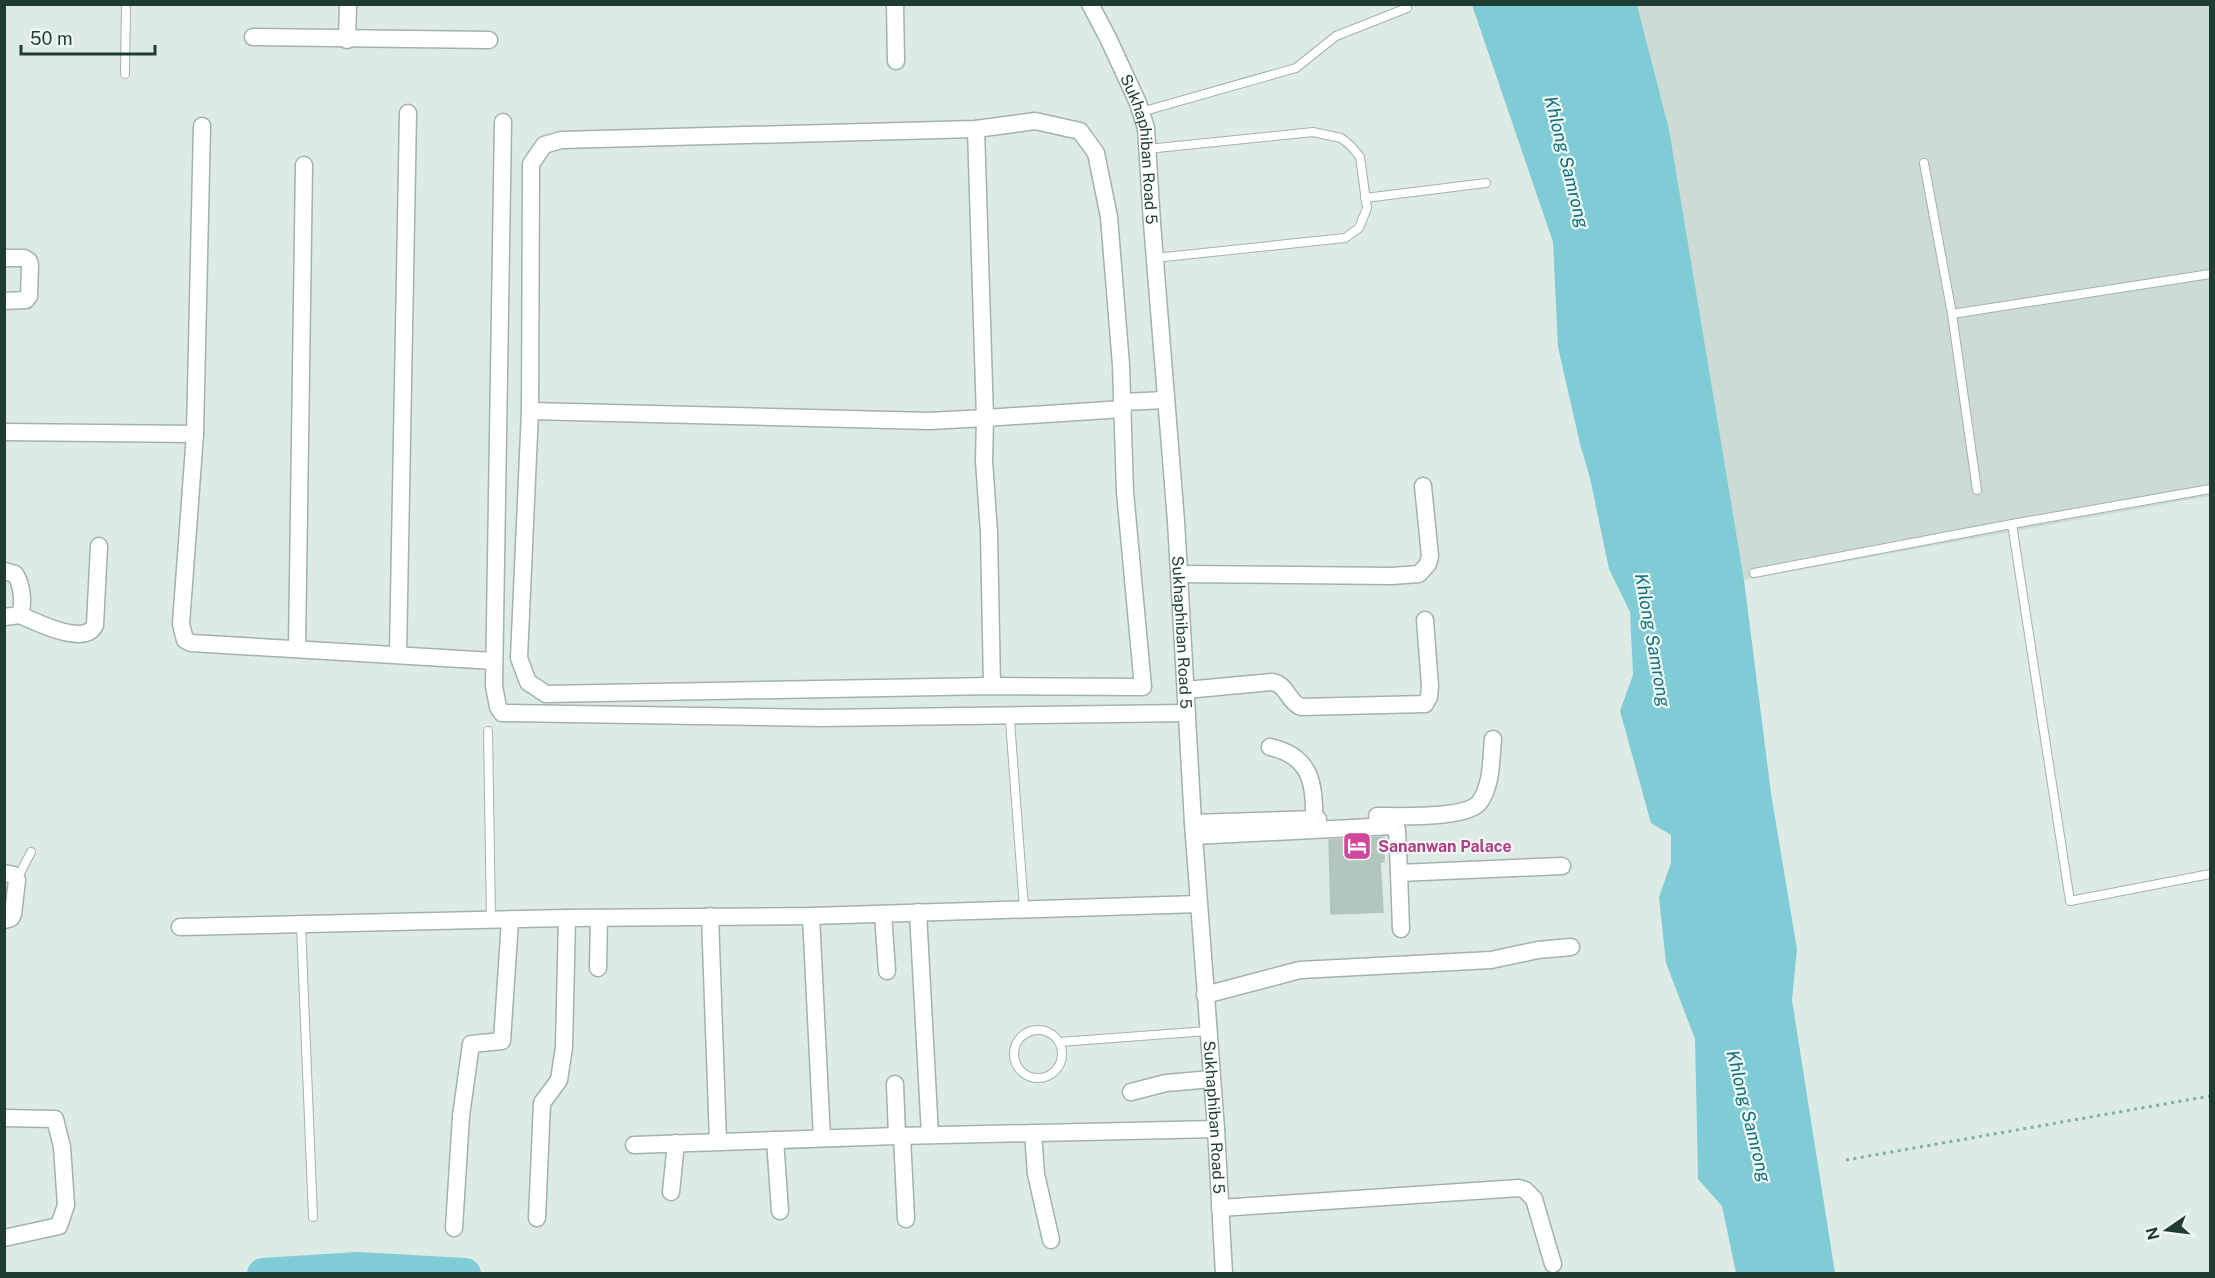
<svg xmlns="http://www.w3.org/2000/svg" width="2215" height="1278" viewBox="0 0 2215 1278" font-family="'Public Sans',sans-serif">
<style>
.built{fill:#ccdbd4}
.water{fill:#7fccd7}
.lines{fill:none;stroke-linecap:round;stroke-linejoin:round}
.river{stroke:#7fccd7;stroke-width:32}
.building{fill:#b3c6be;stroke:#b0c5bc;stroke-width:1.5}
.lane-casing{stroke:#a1b3ac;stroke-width:10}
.street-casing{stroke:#a1b3ac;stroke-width:19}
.path{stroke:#7bb29f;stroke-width:3;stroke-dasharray:3 4.5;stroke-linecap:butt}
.lane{stroke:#fff;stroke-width:8}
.street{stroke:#fff;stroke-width:16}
.labels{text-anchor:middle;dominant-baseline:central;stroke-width:4.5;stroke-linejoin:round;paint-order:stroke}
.street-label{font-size:16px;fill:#1e3c33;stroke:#eef8f3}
.hotel-label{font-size:16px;font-weight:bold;fill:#b23c85;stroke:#eef8f3;text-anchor:start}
.water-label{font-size:18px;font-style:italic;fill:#126e7e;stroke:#eef8f3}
</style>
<rect width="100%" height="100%" fill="#deebe5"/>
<polygon class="built" points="1637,5 2210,5 2210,496 1744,580 1669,129"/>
<polygon class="water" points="1472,5 1637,5 1669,129 1744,580 1771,793 1797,949 1792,1000 1835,1273 1736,1273 1722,1206 1698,1179 1695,1039 1666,963 1659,897 1671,863 1671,835 1651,823 1620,711 1633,675 1630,612 1609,569 1590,478 1580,444 1558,347 1553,242"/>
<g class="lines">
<polyline class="river" points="263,1274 358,1268 465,1274"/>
</g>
<polygon class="building" points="1384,837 1384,862 1380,862 1383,912 1331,914 1329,840"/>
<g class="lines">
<g class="lane-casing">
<g id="lane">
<polyline points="125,74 126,4"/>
<polyline points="1141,112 1296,68 1336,36 1407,8"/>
<polyline points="1147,149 1313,132 1341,138 1351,146 1360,157 1367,208 1359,228 1345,238 1155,258"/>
<polyline points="1924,163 1952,314 2210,274"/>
<polyline points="1365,198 1486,183"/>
<polyline points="1952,314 1977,490"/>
<polyline points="2012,524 2210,489"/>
<polyline points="1754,573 2012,524 2070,901 2210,874"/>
<polyline points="1010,721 1024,908"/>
<polyline points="488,731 491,920"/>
<polyline points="17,879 31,852"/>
<polyline points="301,925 313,1217"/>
<circle cx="1038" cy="1054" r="24"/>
<polyline points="1059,1042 1208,1031"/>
</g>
</g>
<g class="street-casing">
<g id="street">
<polyline points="895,4 896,61"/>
<path id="s1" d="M1090,4l18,34 30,65 8,25 6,95 24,298 17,302 23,306 8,145"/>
<polyline points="253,37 489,40"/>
<polyline points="347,40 348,4"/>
<polygon points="1035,121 1080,131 1096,153 1109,217 1121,365 1125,492 1143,687 992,686 546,694 528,682 519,658 530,411 531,164 544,145 561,140 976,129"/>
<polyline points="503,122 494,686 498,707 502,713 821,718 1187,713"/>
<polyline points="202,126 195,434 181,624 185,640 191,643 494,661"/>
<polyline points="976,129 985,418 1123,409"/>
<polyline points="4,258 24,258 29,261 30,265 29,296 26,300 4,301"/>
<polyline points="1122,402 1166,400"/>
<polyline points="530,411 929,421 985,418 984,461 989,532 992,686"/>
<polyline points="4,432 195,434"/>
<path d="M4,571l11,3c7,10 9,30 5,41l-16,2"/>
<polyline points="1179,574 1392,576 1419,574 1428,564 1430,556 1423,486"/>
<path d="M20,615c16,7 65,32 75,10l4,-79"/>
<polyline points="297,647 304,165"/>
<polyline points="398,654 408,113"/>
<path d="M1186,690l86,-8c15,2 15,19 29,25l124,-3 4,-7 1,-11 -5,-66"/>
<path d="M1270,747c40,9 45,35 44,72"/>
<path d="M1377,816c22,0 88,3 102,-13 13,-17 12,-44 14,-64"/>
<polyline points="1193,823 1318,819"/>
<polyline points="1194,836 1391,826 1396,827 1397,830 1399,873 1562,866"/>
<polyline points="4,873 14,875 17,880 13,914 11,918 4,920"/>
<polyline points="1399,873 1401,929"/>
<polyline points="918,912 930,1135"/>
<polyline points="883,914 887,971"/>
<polyline points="710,916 718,1141"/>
<polyline points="811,916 822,1138"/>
<polyline points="180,927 567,918 811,916 1199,904"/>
<polyline points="598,968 599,918"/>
<polyline points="1205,995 1300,970 1491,960 1538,950 1571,947"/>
<polyline points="895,1084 897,1136"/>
<polyline points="1131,1092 1166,1083 1212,1079"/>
<polyline points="4,1118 55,1119 62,1147 66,1205 59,1226 4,1238"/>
<polyline points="1033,1133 1036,1174 1051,1240"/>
<polyline points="902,1136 906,1219"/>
<polyline points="775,1140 780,1211"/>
<polyline points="634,1145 897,1136 1216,1129"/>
<polyline points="671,1192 676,1143"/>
<polyline points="1220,1208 1519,1188 1525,1190 1534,1199 1553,1264"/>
<polyline points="537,1218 542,1103 559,1080 564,1047 567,918"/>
<polyline points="454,1228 461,1116 471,1044 502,1041 510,920"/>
</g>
</g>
<polyline class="path" points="1846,1160 2210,1096"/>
<use href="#lane" class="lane"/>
<use href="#street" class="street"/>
</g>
<defs>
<g id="hotel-square" transform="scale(1.5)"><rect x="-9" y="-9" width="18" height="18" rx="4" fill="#d1479c" stroke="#eef8f3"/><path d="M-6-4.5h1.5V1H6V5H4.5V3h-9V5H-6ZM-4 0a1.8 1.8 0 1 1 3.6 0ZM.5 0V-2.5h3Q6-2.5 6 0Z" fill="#fff"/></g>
</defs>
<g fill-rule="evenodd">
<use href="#hotel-square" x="1357" y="846"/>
</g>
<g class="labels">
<g class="street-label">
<text stroke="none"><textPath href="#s1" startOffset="156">Sukhaphiban Road 5</textPath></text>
<text stroke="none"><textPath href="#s1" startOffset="642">Sukhaphiban Road 5</textPath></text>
<text stroke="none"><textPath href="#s1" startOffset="1128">Sukhaphiban Road 5</textPath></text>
</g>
<g class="hotel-label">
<text x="1378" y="846">Sananwan Palace</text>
</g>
<g class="water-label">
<text transform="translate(1567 162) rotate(76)">Khlong Samrong</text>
<text transform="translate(1653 640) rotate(80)">Khlong Samrong</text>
<text transform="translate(1749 1116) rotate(76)">Khlong Samrong</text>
</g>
</g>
<rect width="2215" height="1278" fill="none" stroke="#1e3c33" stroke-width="12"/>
<g transform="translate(2167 1230) rotate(256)" stroke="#eef8f3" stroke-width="4.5" paint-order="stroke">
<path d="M0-4.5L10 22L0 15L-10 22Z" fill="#1e3c33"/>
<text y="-9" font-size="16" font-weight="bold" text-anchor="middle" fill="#1e3c33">N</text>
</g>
<path d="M21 45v9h134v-9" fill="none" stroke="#1e3c33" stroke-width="3"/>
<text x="30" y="45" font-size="18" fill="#1e3c33" stroke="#eef8f3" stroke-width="4.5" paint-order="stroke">50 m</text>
</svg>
